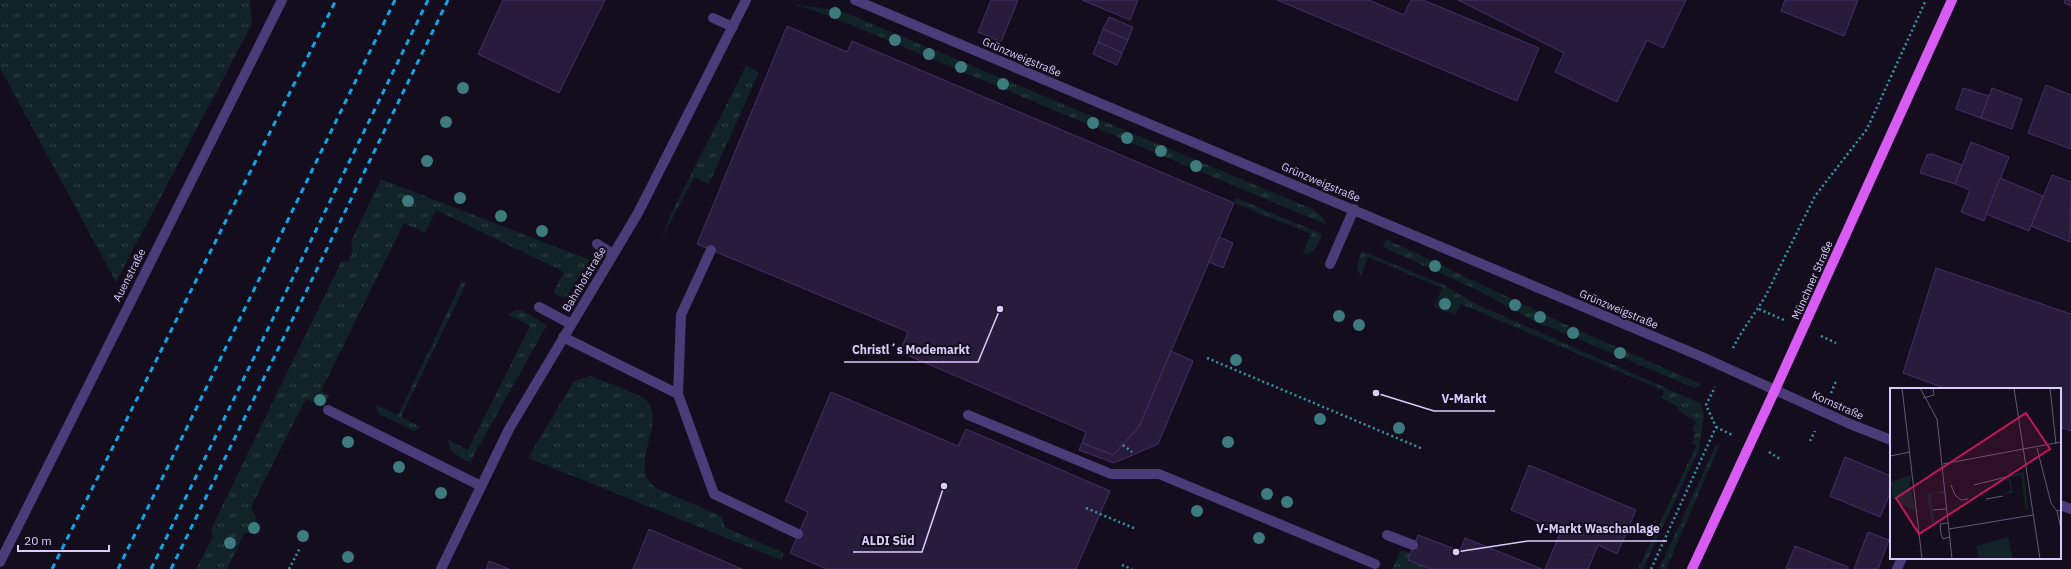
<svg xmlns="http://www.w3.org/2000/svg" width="2071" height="569" viewBox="0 0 2071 569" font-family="'IBM Plex Sans',sans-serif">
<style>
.grass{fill:url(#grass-tufts)}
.building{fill:#281b3c;stroke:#452f67}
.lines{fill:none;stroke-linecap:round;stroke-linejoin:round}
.path{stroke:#3697a6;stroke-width:2.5;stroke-dasharray:2 3;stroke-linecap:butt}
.lane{stroke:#4a3c79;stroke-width:10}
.street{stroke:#4a3c79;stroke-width:10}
.primary{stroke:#d85cf3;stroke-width:10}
.rail{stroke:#11a5e3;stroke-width:3;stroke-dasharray:6 5;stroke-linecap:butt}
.tree{fill:#3d7b7e}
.labels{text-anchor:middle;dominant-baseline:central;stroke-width:4;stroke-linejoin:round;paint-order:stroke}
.street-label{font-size:11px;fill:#dbcdfb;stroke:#130d1d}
.inset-road{fill:none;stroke:#635a76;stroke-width:1}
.view{fill:#c2185b;fill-opacity:0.15;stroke:#c2185b;stroke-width:2}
.inset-edge{fill:none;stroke:#dbcdfb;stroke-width:2}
.leader{fill:none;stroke:#dbcdfb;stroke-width:1.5}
.callout-dot{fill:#dbcdfb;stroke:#130d1d;stroke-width:1.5}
.callout-label{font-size:12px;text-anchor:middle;font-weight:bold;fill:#dbcdfb;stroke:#130d1d;stroke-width:4;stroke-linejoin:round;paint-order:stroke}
</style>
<defs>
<pattern id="grass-tufts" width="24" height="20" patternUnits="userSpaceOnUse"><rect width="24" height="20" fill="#112326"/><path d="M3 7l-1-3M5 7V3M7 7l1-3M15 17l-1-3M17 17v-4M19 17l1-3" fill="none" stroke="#334246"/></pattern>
</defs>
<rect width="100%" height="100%" fill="#130d1d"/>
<g class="grass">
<polygon points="0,0 250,0 252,24 116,282 0,68"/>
<polygon points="796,5 839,10 1315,210 1324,219 1325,224 832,17"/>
<polygon points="746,66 759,72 709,184 694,177 662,238 670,216"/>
<polygon points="381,179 590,260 566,297 563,297 555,294 554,291 564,272 436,210 425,233 404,223 321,391 329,396 324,407 306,399 251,507 260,529 244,534 227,569 196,569 213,537 211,529 341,262 348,261 353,251 351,241"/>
<path d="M1236,198l86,36c-4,10 -5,16 -15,20l-4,-1 8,-19 -77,-31z"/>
<polygon points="1386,239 1573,328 1701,384 1695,388 1530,319 1479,291 1383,247"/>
<path d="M1362,251l82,34 34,20 222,98 4,11 -5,35 -56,120h-5l58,-123 -4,-2 3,-12 -3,-2 4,-8 -18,-12 1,-3 -18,-9 3,-7 -203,-87 -6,11 -21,-8 8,-19 -74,-31 -7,18c-7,-7 -3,-15 1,-24z"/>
<polygon points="462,281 466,284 401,417 421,427 414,431 379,414 376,405 398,415"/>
<polygon points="515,310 523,311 547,325 470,462 464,460 450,450 448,440 468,450 530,326 509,315"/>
<path d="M590,376c12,5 50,17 57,25 20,25 -21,65 9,87l65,28 4,11 59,26 -3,7 -253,-102 46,-77z"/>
<polygon points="1720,444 1666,569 1659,569 1715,447"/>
<polygon points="1401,550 1410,553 1408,560 1431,569 1392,569"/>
</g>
<g class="building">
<polygon points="503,0 605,0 559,93 478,54"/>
<polygon points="991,0 1018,0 1001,42 978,32"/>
<polygon points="1082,0 1138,0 1130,20"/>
<polygon points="1277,0 1369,0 1404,15 1411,0 1423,0 1539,48 1517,101"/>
<polygon points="1458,0 1686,0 1663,48 1647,40 1617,102 1555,72 1564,53"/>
<polygon points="1785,0 1858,0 1844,36 1781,11"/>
<polygon points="2065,0 2071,0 2071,6 2064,3"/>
<polygon points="1109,17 1133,27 1128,40 1103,29"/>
<polygon points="787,26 847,52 852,41 1234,203 1139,427 1113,455 1082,443 1086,432 900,352 908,332 697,244"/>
<polygon points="1103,29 1128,40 1122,53 1098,42"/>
<polygon points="1098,42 1122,53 1117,65 1093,54"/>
<polygon points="2046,85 2071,95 2071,149 2028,133"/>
<polygon points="1963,88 1989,96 1981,118 1956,109"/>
<polygon points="1992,88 2022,99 2012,129 1981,118"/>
<polygon points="1971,142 2009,157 1984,221 1961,212 1970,190 1955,184"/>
<polygon points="1932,154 1962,165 1955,184 1920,173 1927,155"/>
<polygon points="2052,175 2071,182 2070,242 2031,226"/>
<polygon points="2000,178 2043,196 2029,231 1986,214"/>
<polygon points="1219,237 1233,243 1223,268 1209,262"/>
<polygon points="1936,268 2071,314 2071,431 2060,427 2060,389 1947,389 1903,373"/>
<polygon points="1171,351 1193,361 1158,444 1114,463 1079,450 1082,443 1113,455 1139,427"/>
<polygon points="831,392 958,446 966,429 1110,491 1076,569 827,569 790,553 808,512 785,501"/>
<polygon points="1845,457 1891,476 1891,491 1880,517 1830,496"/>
<polygon points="1529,465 1636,510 1617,554 1598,545 1588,569 1545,569 1561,531 1511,510"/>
<polygon points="649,529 742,569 633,569"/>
<polygon points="1868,532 1889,540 1878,569 1854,569"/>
<polygon points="1418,535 1460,551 1465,538 1542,569 1431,569 1408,560"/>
<polygon points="1795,546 1848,567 1848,569 1786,569"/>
<polygon points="489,561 509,569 486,569"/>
</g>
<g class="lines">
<g class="path">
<polyline points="1759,309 1784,320"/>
<polyline points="1821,336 1836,343"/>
<path d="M1733,348c9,-19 23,-35 33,-53l49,-99 52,-67 59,-129"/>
<polyline points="1207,358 1423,449"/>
<polyline points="1831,393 1836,381"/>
<polyline points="1716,427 1732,435"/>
<polyline points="1810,441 1815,431"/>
<polyline points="1123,445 1132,452"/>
<polyline points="1769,452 1780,459"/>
<polyline points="1086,508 1136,529"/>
<polyline points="1122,565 1132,569"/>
<polyline points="289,569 300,548"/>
<polyline points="1651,569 1716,427 1706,405 1715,387"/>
</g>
<g class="lane">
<polyline points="713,18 733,27"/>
<polyline points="597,244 613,254"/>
<polyline points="711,250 681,315 678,394 714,494 798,534"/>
<polyline points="1330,264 1354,209"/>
<polyline points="539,307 571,324"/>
<polyline points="563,337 678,394"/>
<polyline points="328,410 481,486"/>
<polyline points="968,415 1111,474 1159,474 1375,564"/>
<polyline points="1387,535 1413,545"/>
</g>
<g class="street">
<polyline points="855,0 1700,356 1850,424 1891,440"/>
<polyline points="2060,505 2071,509"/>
<polyline points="0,562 282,0"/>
<polyline points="441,569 509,429 638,213 746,0"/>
<polyline points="1897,569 1902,558"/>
</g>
<polyline class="primary" points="1692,569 1775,390 1952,0"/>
<g class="rail">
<polyline points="52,569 336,0"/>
<polyline points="118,569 395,0"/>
<polyline points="151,569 428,0"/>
<polyline points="171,569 448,0"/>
</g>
</g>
<g class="tree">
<circle cx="835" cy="13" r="6"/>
<circle cx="895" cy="40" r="6"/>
<circle cx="929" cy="54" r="6"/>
<circle cx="961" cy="67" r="6"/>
<circle cx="1003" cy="84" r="6"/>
<circle cx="463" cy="88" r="6"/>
<circle cx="446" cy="122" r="6"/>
<circle cx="1093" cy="123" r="6"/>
<circle cx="1127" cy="138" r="6"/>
<circle cx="1161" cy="151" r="6"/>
<circle cx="427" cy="161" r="6"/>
<circle cx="1196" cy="166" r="6"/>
<circle cx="460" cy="198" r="6"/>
<circle cx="408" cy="201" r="6"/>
<circle cx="501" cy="216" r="6"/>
<circle cx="542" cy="231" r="6"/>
<circle cx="1435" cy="266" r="6"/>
<circle cx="1445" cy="304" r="6"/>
<circle cx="1515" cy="305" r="6"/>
<circle cx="1339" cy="316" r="6"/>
<circle cx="1540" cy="317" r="6"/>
<circle cx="1359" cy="325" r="6"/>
<circle cx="1573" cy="333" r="6"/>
<circle cx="1620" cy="353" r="6"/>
<circle cx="1236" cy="360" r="6"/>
<circle cx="320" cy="400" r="6"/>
<circle cx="1320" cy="419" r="6"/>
<circle cx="1399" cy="428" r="6"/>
<circle cx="348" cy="442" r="6"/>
<circle cx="1228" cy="442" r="6"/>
<circle cx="399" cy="467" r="6"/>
<circle cx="441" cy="493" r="6"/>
<circle cx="1267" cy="494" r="6"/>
<circle cx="1287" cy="502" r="6"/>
<circle cx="1197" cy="511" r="6"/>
<circle cx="254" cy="528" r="6"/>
<circle cx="303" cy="536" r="6"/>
<circle cx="1259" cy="538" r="6"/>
<circle cx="230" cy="543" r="6"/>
<circle cx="348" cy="557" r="6"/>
</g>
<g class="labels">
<g class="street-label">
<text transform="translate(1022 57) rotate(23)">Grünzweigstraße</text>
<text transform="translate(1321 182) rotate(23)">Grünzweigstraße</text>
<text transform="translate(129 275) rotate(-63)">Auenstraße</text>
<text transform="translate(584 279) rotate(-59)">Bahnhofstraße</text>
<text transform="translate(1812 280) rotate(-66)">Münchner Straße</text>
<text transform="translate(1619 309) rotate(23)">Grünzweigstraße</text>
<text transform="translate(1838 405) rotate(24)">Kornstraße</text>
</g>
</g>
<g transform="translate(1890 388)">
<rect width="171" height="171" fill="#130d1d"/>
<path d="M130,66l1,3 5,32 2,18 -2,4 -9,3 9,-3 -5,-36 -11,3 3,15 -9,1 7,-4 -4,-15 16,-3 -2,-15 -4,-2 -25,3zM21,87l-1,10 5,26 -22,-12 -2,-17zM54,102v4l-12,-1 -1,3 3,25 -2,5 -5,-32zM118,149l5,22h-34l-3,-13z" fill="#112326"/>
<path class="inset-road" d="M12,0l20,171M30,0l17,31 15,140M124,0l26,171M160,0l6,56M33,10l11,-3 -1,-7M147,60l14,55 6,8 4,-1M0,68l20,-4M53,76l118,-22M61,97l4,10 6,5 7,-1M84,97l32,-8M96,111l17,-3M43,122l13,-1M167,123l4,18M58,135l-8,1 1,10 2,5 6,-2M59,141l84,-14"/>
<path class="view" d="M136,25l24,36 -131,85 -23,-36z"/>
<rect width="171" height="171" class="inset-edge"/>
</g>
<path class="leader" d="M1000 309L978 362H844M1376 393L1434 411H1495M1456 552L1528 541H1667M944 486L922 552H853"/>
<g class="callout-dot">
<circle cx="1000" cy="309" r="4"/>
<circle cx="1376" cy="393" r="4"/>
<circle cx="1456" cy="552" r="4"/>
<circle cx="944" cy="486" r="4"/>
</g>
<g class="callout-label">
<text x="911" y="354">Christl´s Modemarkt</text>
<text x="1464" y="403">V-Markt</text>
<text x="1598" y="533">V-Markt Waschanlage</text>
<text x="888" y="545">ALDI Süd</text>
</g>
<path d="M18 545v6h91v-6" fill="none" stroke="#dbcdfb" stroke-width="2"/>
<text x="24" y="545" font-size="12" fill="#dbcdfb" stroke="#130d1d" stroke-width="3" paint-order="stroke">20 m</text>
</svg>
